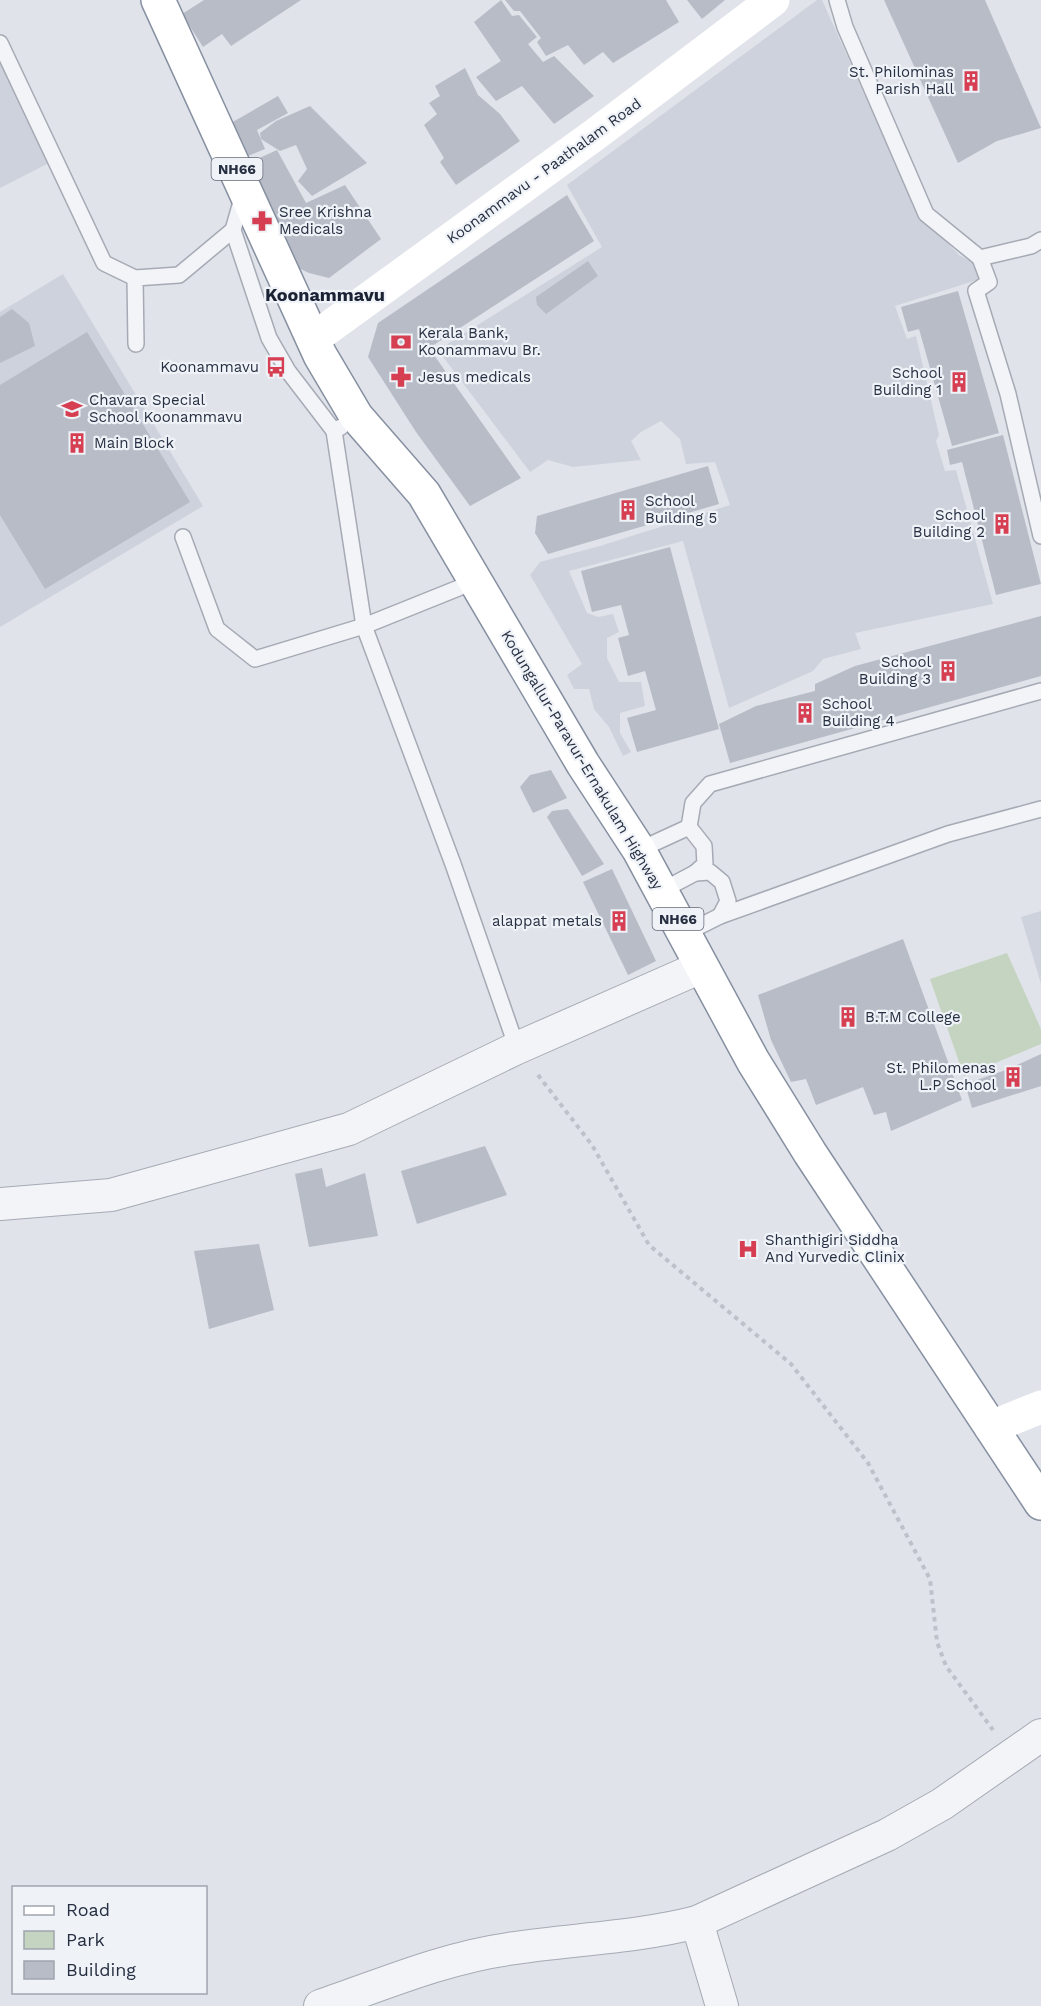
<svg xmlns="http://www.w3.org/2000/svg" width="1041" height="2006" viewBox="0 0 1041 2006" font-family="'Work Sans',sans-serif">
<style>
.built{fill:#ced2dc}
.green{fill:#c5d4c0}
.building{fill:#b7bcc7}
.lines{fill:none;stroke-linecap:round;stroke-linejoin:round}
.lane-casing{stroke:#a5aab4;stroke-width:18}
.street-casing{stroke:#a5aab4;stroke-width:34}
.highway-casing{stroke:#8690a1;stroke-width:36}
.path{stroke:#bec1c9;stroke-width:4;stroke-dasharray:4.5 4.5;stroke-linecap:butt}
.lane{stroke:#f3f4f8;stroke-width:15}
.street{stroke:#f3f4f8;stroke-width:32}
.secondary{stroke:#fff;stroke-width:33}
.highway{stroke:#fff;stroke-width:33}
.labels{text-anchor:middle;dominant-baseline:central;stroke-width:4.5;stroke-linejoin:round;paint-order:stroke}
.shield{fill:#eff2f7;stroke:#636a78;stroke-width:1.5}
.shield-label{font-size:14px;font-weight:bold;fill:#273042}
.poi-label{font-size:15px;fill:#273042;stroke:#eff2f7;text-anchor:start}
.street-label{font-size:15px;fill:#273042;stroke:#eff2f7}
.quarter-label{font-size:18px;font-weight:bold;fill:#1a2233;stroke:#eff2f7}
</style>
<rect width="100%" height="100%" fill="#e0e3ea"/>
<g class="built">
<polygon points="817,0 822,0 917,211 959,255 975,264 980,279 895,306 907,339 916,336 939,435 936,441 945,471 956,470 993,604 855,633 861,649 823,659 813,671 729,708 683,541 569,571 587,613 598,617 613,614 619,632 607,638 607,658 619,682 641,682 645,706 620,713 620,733 631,752 623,756 609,727 594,709 589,689 574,689 567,675 582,664 530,575 540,562 600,546 730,505 715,462 686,464 680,439 661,421 641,432 631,441 641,460 573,467 548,460 530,472 438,350 602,247 567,185"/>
<polygon points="0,57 51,162 0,188"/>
<polygon points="63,274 203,506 0,627 0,312"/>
<polygon points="1041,911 1041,984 1021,917"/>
</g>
<polygon class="green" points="1007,953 1041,1029 1041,1044 964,1076 930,979"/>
<g class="building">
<polygon points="204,0 301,0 231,46 222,34 203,47 182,14"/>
<polygon points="501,0 512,16 519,15 537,37 528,44 543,62 554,56 594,96 554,124 522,86 496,101 476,77 501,61 474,22"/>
<polygon points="505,0 666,0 679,22 613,63 603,52 584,65 568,45 546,56 537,42 541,38 520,11 514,11"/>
<polygon points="687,0 725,0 702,19"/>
<polygon points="884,0 985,0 1041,128 997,141 958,163"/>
<polygon points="465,68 478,95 500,114 520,141 456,185 440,162 444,158 424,125 437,114 429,103 440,96 435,86"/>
<polygon points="278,96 288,113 257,130 265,149 243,158 231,123"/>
<polygon points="310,106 367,163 312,196 298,181 307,169 296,145 280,151 261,139 260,133 276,121"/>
<polygon points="277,150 306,203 345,185 381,239 329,278 309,273 294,266 242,166"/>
<polygon points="567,195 594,241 429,348 521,478 470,506 416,432 368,357 378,323"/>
<polygon points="588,261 598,276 546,314 537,305 536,297"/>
<polygon points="958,291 999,433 952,446 919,329 908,332 901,307"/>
<polygon points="12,309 29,323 35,346 0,363 0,317"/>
<polygon points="87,332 190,502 45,589 0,515 0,385"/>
<polygon points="1003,435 1041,584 996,595 962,462 950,465 947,450"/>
<polygon points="708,466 719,504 548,554 535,533 537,516"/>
<polygon points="670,547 719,729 637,752 627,718 656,710 645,671 628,676 618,638 629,635 621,605 592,612 581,571"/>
<polygon points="1041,616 1041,676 730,763 719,724 756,706 815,691 815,684 855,666"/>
<polygon points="551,770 567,798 533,813 520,787 530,775"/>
<polygon points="568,809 604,864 582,876 547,817 552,811"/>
<polygon points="612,869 656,961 628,975 583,882"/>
<polygon points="903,939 962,1100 891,1131 886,1112 874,1115 863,1087 816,1105 806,1079 791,1082 771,1040 758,995"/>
<polygon points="1041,1054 1041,1086 972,1108 965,1084 1006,1070"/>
<polygon points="485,1146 507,1195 417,1224 401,1171"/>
<polygon points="322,1168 326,1187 365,1173 378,1236 309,1247 295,1174"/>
<polygon points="259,1244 274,1310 209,1329 194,1251"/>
</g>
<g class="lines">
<g class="lane-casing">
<g id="lane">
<polyline points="837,0 845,27 926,214 980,258 1031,246 1041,240"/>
<polyline points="0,43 104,263 135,278"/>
<polyline points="243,195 233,230 269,338 288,371 334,431 341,427"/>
<polyline points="980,258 989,282 976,291 1008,394 1041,536"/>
<polyline points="136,344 135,278 179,275 233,230"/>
<polyline points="334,431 364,626 453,864 517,1048"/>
<polyline points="183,537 217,629 255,659 364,626 476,581"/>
<polyline points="1041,691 710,784 693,803 689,827 704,846 705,864 695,873 710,872 722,882 728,901 720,916 948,834 1041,809"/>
<polyline points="639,850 689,827"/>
<polyline points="661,891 695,873"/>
<polyline points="686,933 720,916"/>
</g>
</g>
<g class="street-casing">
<g id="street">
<polyline points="0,1204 111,1195 349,1129 517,1048 701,967"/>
<polyline points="697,1922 722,2006"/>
<path d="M320,2006c61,-21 124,-48 188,-57 63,-10 127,-11 189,-27l190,-87 55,-31 99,-69"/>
</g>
</g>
<g class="highway-casing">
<polyline id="highway" points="158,0 320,355 356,416 424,494 583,764 639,850 753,1061 810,1153 1041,1503"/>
</g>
<polyline class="path" points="538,1075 592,1145 649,1245 791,1364 868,1463 930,1579 937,1642 946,1666 993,1730"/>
<use href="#lane" class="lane"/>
<use href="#street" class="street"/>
<g class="secondary">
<polyline points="313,339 597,133 773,0"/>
<polyline points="991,1427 1041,1407"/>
</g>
<use href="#highway" class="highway"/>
</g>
<defs>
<g id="building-bare" transform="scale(1.62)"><path d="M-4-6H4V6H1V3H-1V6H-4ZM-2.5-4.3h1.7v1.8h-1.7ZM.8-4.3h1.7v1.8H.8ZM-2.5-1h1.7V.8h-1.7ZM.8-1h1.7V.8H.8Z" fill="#d63e51" stroke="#eff2f7" stroke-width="2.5" paint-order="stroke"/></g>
<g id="pharmacy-bare" transform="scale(1.62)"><path d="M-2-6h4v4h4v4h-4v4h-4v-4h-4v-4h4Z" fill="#d63e51" stroke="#eff2f7" stroke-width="2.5" paint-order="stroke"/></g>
<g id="bank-bare" transform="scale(1.62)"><path d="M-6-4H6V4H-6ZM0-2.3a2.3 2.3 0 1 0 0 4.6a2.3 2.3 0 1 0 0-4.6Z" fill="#d63e51" stroke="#eff2f7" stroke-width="2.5" paint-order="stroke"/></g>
<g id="bus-bare" transform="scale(1.62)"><path d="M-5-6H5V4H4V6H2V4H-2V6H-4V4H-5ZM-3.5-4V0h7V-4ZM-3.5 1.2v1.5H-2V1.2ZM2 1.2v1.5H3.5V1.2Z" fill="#d63e51" stroke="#eff2f7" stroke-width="2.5" paint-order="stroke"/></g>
<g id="school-bare" transform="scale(1.62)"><path d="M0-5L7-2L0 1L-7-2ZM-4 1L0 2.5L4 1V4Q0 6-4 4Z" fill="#d63e51" stroke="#eff2f7" stroke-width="2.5" paint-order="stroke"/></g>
<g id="hospital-bare" transform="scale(1.62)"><path d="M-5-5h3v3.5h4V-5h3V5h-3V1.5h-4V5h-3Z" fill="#d63e51" stroke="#eff2f7" stroke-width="2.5" paint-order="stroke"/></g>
</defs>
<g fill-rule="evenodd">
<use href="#building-bare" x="971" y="81"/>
<use href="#pharmacy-bare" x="262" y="221"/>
<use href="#bank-bare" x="401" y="342"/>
<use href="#bus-bare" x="276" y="367"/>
<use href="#pharmacy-bare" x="401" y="377"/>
<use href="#building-bare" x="959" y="382"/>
<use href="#school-bare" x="72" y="409"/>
<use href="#building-bare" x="77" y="443"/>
<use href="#building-bare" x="628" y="510"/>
<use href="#building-bare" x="1002" y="524"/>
<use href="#building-bare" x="948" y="671"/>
<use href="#building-bare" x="805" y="713"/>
<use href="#building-bare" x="619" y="921"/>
<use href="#building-bare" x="848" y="1017"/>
<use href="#building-bare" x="1013" y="1077"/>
<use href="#hospital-bare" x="748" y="1249"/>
</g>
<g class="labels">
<g class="shield">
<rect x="211.5" y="158" width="51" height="22" rx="4.5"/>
<rect x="652.5" y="908" width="51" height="22" rx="4.5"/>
</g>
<g class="shield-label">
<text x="237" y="169">NH66</text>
<text x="678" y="919">NH66</text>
</g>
<g class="poi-label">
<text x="954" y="72" text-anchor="end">St. Philominas<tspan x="954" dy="17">Parish Hall</tspan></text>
<text x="279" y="212">Sree Krishna<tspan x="279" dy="17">Medicals</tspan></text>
<text x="418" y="333">Kerala Bank,<tspan x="418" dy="17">Koonammavu Br.</tspan></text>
<text x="259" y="367" text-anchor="end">Koonammavu</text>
<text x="942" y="373" text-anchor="end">School<tspan x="942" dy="17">Building 1</tspan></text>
<text x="418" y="377">Jesus medicals</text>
<text x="89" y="400">Chavara Special<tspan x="89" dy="17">School Koonammavu</tspan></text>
<text x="94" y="443">Main Block</text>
<text x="645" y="501">School<tspan x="645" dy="17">Building 5</tspan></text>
<text x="985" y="515" text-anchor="end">School<tspan x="985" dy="17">Building 2</tspan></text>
<text x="931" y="662" text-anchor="end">School<tspan x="931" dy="17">Building 3</tspan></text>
<text x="822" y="704">School<tspan x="822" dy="17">Building 4</tspan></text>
<text x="602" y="921" text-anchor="end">alappat metals</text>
<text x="865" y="1017">B.T.M College</text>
<text x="996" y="1068" text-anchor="end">St. Philomenas<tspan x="996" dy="17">L.P School</tspan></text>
<text x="765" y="1240">Shanthigiri Siddha<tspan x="765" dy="17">And Yurvedic Clinix</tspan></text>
</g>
<g class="street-label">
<text transform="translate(544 171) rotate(-36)">Koonammavu - Paathalam Road</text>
<text transform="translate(582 760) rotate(59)">Kodungallur-Paravur-Ernakulam Highway</text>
</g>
<g class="quarter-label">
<text x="325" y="294">Koonammavu</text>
</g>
</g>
<rect x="12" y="1886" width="195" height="108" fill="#eff2f7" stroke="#9fa4af" stroke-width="1.5"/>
<rect x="24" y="1906" width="30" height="9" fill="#ffffff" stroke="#9fa4af" stroke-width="1.5"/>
<text x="66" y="1916" font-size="18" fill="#273042">Road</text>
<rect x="24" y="1931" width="30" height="18" fill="#c5d4c0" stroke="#9fa4af" stroke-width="1.5"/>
<text x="66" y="1946" font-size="18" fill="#273042">Park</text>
<rect x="24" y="1961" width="30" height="18" fill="#b7bcc7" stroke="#9fa4af" stroke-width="1.5"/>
<text x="66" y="1976" font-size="18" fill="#273042">Building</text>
</svg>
